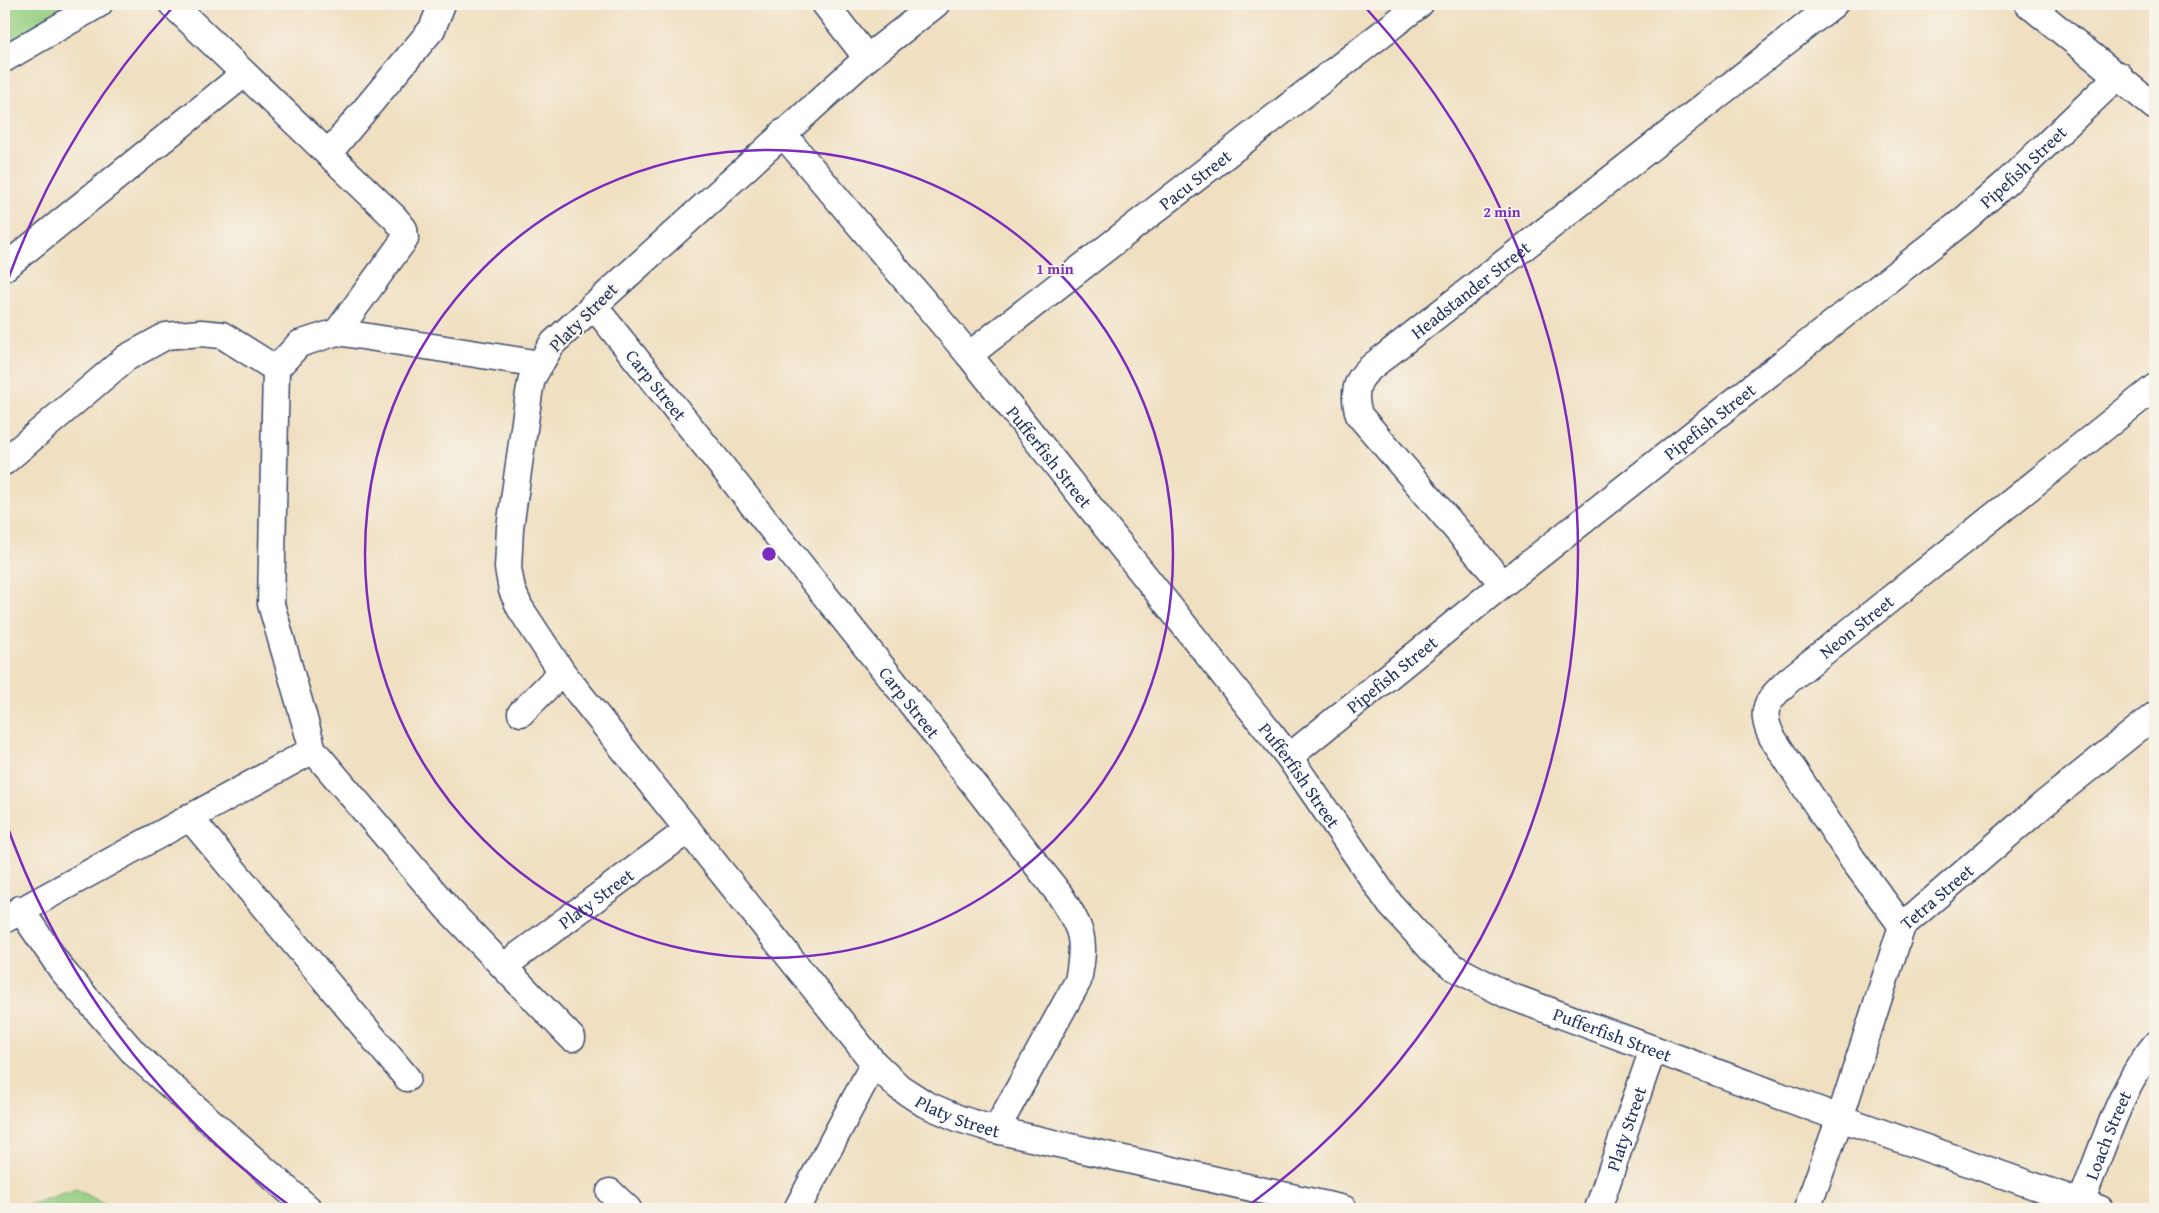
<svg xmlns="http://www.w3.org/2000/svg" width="2159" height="1213" viewBox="0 0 2159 1213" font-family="'Gentium Book Plus',serif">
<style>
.green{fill:#95ce82;stroke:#587e70}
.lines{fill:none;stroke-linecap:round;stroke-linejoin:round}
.street-casing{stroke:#3b496d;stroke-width:29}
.street{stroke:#fff;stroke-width:26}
.ring{fill:none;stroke:#7b2cbf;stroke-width:2.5}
.labels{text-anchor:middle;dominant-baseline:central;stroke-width:4;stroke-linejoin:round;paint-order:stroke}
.street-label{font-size:18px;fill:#1b2f5e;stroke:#f7f3e8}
.centre{fill:#7b2cbf;stroke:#f7f3e8;stroke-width:2.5}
.ring-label{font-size:15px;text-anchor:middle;font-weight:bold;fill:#7b2cbf;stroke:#f7f3e8;stroke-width:4;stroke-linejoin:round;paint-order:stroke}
</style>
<rect width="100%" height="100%" fill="#f7f3e8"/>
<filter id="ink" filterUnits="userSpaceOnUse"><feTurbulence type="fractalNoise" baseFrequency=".02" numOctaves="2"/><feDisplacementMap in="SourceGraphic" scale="10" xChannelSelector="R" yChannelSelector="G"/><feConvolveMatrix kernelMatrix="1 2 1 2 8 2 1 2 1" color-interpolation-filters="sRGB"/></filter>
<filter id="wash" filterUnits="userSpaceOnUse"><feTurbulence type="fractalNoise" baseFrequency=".0096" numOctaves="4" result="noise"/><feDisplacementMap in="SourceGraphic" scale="20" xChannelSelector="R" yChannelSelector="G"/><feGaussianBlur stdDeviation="1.12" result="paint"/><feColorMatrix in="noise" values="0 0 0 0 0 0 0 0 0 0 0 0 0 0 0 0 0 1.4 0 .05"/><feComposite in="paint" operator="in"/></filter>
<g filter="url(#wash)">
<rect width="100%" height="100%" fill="#f0dfc0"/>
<g class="green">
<polygon points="4,4 83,4 4,45"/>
<polygon points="76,1189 114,1209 16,1209"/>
</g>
</g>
<g filter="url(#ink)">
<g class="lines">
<g class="street-casing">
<g id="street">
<polyline points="172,4 395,218 404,229 405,239 337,332"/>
<polyline points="825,4 867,58"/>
<path id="s1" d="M936,4l-69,54 -315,286 -20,34 -3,15 -19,135 -2,40 4,22 8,18 42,64 312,391 25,24 26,17 35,15 36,11 348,79"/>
<polyline points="2028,4 2155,107"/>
<polyline points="4,59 99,4"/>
<path id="s2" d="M782,133l187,222 320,402 101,147 42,46 21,17 54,28 333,123 260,91"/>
<polyline points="328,154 432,29 442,4"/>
<polyline points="4,268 244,74"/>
<path id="s3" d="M593,305l325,407 142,183c23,37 26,43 18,86l-82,149"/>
<path id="s4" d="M969,355l451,-351"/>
<polyline points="540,364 337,332 299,344 276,369 271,604 313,750 448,909 572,1038"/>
<polyline points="4,462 126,358 166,336 201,333 222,335 276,369"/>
<path id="s5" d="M1503,584l-144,-169c-11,-37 8,-44 34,-65l441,-346"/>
<polyline points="521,713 562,672"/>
<path id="s6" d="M1289,757l214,-173 461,-364 42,-37 113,-108"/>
<polyline points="189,817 407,1078"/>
<polyline points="20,909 62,970 135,1054 309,1209"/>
<polyline points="4,920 313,750"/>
<path id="s7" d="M1902,926l-49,-66 -81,-123c-14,-28 -4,-37 17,-57l366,-293"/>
<path id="s8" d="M504,966l184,-136"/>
<polyline points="610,1192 628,1209"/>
<path id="s9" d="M2081,1202c20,-49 40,-117 74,-157"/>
<polyline points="797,1209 874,1063"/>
<path id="s10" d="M1598,1209l55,-160"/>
<path id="s11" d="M1807,1209l33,-91 62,-192 142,-122 111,-89"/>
</g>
</g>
<use href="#street" class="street"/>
</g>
</g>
<g class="ring">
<circle cx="769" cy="554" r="404"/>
<path d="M293 1208A809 809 0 0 1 4 817M4 291A809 809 0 0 1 173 7M1365 7A809 809 0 0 1 1245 1208"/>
</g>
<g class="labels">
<g class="street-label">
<text stroke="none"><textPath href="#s6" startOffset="942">Pipefish Street</textPath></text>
<text stroke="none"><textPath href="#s4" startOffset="286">Pacu Street</textPath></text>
<text stroke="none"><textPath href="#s5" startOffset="401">Headstander Street</textPath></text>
<text transform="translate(583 317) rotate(-45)">Platy Street</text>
<text stroke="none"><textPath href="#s3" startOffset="102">Carp Street</textPath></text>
<text stroke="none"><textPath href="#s6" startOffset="538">Pipefish Street</textPath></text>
<text stroke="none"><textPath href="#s2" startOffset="420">Pufferfish Street</textPath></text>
<text stroke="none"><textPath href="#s7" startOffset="382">Neon Street</textPath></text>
<text stroke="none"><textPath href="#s6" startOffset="132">Pipefish Street</textPath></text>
<text stroke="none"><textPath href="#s3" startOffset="508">Carp Street</textPath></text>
<text stroke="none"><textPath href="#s2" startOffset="825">Pufferfish Street</textPath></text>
<text stroke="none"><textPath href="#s8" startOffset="114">Platy Street</textPath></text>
<text stroke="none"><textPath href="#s11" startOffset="344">Tetra Street</textPath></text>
<text stroke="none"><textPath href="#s2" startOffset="1245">Pufferfish Street</textPath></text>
<text stroke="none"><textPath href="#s1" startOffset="1464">Platy Street</textPath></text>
<text stroke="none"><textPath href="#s10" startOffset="85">Platy Street</textPath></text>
<text stroke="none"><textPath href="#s9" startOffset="72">Loach Street</textPath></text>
</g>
</g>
<circle cx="769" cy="554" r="8" class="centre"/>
<g class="ring-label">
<text x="1502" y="217">2 min</text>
<text x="1055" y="274">1 min</text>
</g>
<rect width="2159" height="1213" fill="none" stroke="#f7f3e8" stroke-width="20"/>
</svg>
